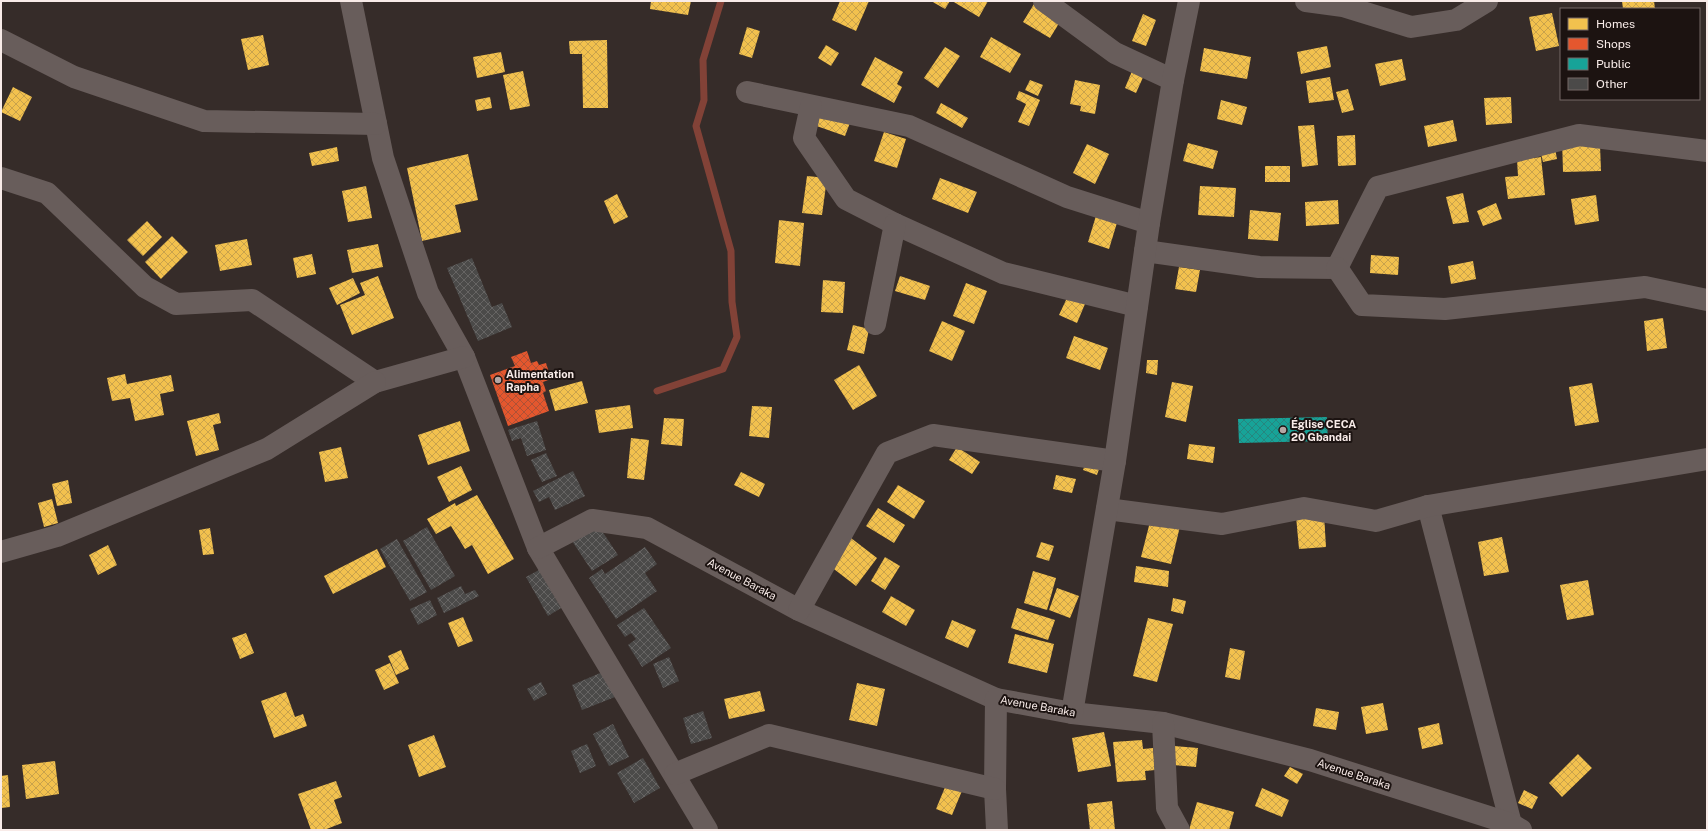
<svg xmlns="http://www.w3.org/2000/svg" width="1708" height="831" viewBox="0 0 1708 831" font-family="'Public Sans',sans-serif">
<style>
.homes{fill:url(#homes-cross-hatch)}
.shops{fill:url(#shops-cross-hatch)}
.public{fill:url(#public-cross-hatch)}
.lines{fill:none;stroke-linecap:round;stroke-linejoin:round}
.stream{stroke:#824237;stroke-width:7}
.building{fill:url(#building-cross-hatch)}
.minor{stroke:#685d5b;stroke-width:22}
.poi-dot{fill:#b4a8a5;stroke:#1c1311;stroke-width:1.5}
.labels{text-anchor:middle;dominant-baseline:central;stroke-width:4;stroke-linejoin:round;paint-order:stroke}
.poi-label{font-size:11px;font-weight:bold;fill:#f8ebe8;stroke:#1c1311;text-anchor:start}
.street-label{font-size:11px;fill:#f8ebe8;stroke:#1c1311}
</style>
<defs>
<pattern id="homes-cross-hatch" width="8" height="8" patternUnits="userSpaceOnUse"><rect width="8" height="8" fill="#f2c14e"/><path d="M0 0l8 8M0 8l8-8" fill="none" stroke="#c8a24c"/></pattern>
<pattern id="shops-cross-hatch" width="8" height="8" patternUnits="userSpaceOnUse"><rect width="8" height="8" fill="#e4572e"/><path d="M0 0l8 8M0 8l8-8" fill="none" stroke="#ae5136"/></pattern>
<pattern id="public-cross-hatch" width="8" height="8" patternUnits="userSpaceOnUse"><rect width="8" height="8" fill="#17a398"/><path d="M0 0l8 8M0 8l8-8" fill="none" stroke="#26877f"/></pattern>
<pattern id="building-cross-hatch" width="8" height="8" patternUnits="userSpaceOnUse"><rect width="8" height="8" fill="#4b4a49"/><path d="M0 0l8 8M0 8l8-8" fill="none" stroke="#666463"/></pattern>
</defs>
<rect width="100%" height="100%" fill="#362c29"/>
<g class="homes">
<polygon points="651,1 691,1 688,15 650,9"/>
<polygon points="840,1 869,1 856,31 832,20"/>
<polygon points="931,1 950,1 945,9"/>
<polygon points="952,1 988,1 979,17"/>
<polygon points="1622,1 1654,1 1655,9 1623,9"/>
<polygon points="1034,4 1061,20 1050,38 1023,22"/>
<polygon points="1552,13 1559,46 1536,51 1529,17"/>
<polygon points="1143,14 1156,20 1146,46 1132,41"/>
<polygon points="747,27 760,31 752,58 739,54"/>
<polygon points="263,35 269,65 248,70 241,39"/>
<polygon points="991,37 1021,54 1010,73 980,57"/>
<polygon points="607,40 608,108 583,108 582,54 570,54 569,41"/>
<polygon points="826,45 839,53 831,66 818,58"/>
<polygon points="1327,46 1331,67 1301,74 1297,52"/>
<polygon points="945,47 960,56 938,88 924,78"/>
<polygon points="1204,48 1251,57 1247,79 1200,71"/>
<polygon points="501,52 505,72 477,78 473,57"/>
<polygon points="875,57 903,72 897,84 902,87 894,103 861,85"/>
<polygon points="1137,59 1149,64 1136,93 1125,88"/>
<polygon points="1402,59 1406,80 1380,86 1375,64"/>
<polygon points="523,71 530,106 510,110 503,75"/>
<polygon points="1330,77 1334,100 1309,103 1306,81"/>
<polygon points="1030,80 1043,85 1038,96 1025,90"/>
<polygon points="1075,80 1100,85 1095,114 1080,111 1081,106 1070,104"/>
<polygon points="13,87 32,97 20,121 1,112"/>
<polygon points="1348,89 1354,110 1342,113 1336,92"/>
<polygon points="1019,91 1040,100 1029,126 1018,122 1026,104 1016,99"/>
<polygon points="490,97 492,108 477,111 475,100"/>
<polygon points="1511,97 1512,123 1486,125 1484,98"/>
<polygon points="819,100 854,112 845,136 811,124"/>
<polygon points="1221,100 1247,107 1242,125 1217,119"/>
<polygon points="941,103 968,118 962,128 936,113"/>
<polygon points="1453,120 1457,141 1428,147 1424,126"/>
<polygon points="1314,125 1318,165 1302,167 1298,126"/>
<polygon points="884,132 906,139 897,168 874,161"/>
<polygon points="1355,135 1356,165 1338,166 1337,136"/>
<polygon points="1562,140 1600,145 1601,171 1563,172"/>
<polygon points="1188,143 1218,151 1213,169 1183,161"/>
<polygon points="1554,143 1557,159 1543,162 1539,146"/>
<polygon points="1087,144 1109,154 1095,184 1073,173"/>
<polygon points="337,147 339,161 312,166 309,153"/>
<polygon points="468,154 478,200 455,205 461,232 422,241 407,168"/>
<polygon points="1541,157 1545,195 1508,199 1505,177 1518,176 1517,160"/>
<rect x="1265" y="166" width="25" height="16"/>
<polygon points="807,176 827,178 822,215 802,213"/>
<polygon points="940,178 977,192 968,213 932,199"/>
<polygon points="366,186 372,218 348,222 342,191"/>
<polygon points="1200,186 1236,188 1234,217 1198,215"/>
<polygon points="1463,193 1469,222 1453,224 1446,197"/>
<polygon points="617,194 628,217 614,224 604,201"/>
<polygon points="1596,195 1599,221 1575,225 1571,199"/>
<polygon points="1338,200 1339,224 1306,226 1305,202"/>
<polygon points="1496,203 1502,219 1483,226 1477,211"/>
<polygon points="1099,206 1120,213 1109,249 1088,242"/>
<polygon points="1250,210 1281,213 1278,241 1248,239"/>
<polygon points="779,220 804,223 800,266 775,263"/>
<polygon points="147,221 162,237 143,256 127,240"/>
<polygon points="172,236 188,252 161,279 145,262"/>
<polygon points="247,239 252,265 220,271 215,245"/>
<polygon points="378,244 383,267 352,273 347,250"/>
<polygon points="312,254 316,274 297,278 293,258"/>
<polygon points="1371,255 1399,257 1398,275 1370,273"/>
<polygon points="1473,261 1476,279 1451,284 1448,266"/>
<polygon points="1179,267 1200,270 1196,292 1175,289"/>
<polygon points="378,276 394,318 352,335 340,305 365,295 360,283"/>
<polygon points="900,276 930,286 925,300 895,291"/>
<polygon points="353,278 360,293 337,305 329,288"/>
<polygon points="823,280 845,282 843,313 821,312"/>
<polygon points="966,283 987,291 974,324 953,316"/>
<polygon points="1073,285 1090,292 1077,323 1059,315"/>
<polygon points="1663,318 1667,348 1647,351 1644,321"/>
<polygon points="942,321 965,331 952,361 929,351"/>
<polygon points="853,325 869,329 864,354 847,350"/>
<polygon points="1074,336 1108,348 1100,370 1066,358"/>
<polygon points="1147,360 1158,360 1157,375 1146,373"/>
<polygon points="859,365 877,396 853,410 834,380"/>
<polygon points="125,374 127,384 171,375 174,391 160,394 164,415 135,421 130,398 112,401 107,378"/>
<polygon points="582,381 588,403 555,411 549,390"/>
<polygon points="1172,382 1193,386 1186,422 1165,417"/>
<polygon points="1592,383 1599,422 1575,426 1569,387"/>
<polygon points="630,405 633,428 599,433 595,410"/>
<polygon points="752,406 772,407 769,438 749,436"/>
<polygon points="219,413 221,423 213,425 219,450 196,456 187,421"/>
<polygon points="664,418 684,419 682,446 661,444"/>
<polygon points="460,421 470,451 428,465 418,435"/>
<polygon points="631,438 649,440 644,480 627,478"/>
<polygon points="1189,444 1215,447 1213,463 1187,459"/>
<polygon points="341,447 348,478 325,482 319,452"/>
<polygon points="957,447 980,462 972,474 949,460"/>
<polygon points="1090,450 1104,454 1097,475 1083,470"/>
<polygon points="461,466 472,490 449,502 437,477"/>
<polygon points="741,472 765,484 759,497 734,485"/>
<polygon points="1056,475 1076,479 1072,493 1053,489"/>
<polygon points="68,480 72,503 57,506 52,484"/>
<polygon points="898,485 925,501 914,519 887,502"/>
<polygon points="477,495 514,559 488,574 472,545 465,549 451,526 436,534 427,519 455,503 456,506"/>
<polygon points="52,499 58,523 44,527 38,503"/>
<polygon points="878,508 905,525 894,543 866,526"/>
<polygon points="1152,514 1181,522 1171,564 1141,557"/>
<polygon points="1324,514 1326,547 1299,549 1296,516"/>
<polygon points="210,528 214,554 203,555 199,530"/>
<polygon points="1502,537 1509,572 1484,576 1478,542"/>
<polygon points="851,538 877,558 856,586 830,566"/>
<polygon points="1041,542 1054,546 1049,561 1036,557"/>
<polygon points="108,545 117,565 98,575 89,555"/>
<polygon points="377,549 386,567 333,594 324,576"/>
<polygon points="885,557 900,566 885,590 871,581"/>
<polygon points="1136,566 1169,571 1168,587 1134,582"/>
<polygon points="1033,571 1056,578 1047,610 1024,603"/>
<polygon points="1588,580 1594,615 1567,620 1560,585"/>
<polygon points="1057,588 1079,596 1070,618 1049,610"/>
<polygon points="891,596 915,610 906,626 882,612"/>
<polygon points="1173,598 1186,601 1183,614 1171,611"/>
<polygon points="1017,608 1055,620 1048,640 1011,628"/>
<polygon points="463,617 473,641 458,647 448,623"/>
<polygon points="1148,618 1173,624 1157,682 1133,676"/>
<polygon points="952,620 976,630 968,648 945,638"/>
<polygon points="246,633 254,653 240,659 232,638"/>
<polygon points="1015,634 1054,644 1047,673 1008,663"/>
<polygon points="1230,648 1245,651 1240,680 1225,677"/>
<polygon points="401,650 409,669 396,675 388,656"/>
<polygon points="390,663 399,683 384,690 375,670"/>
<polygon points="857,683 885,689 877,726 849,720"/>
<polygon points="760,691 765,711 729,719 724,699"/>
<polygon points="286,692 295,717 303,714 307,726 274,738 261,701"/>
<polygon points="1383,703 1388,730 1366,734 1361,707"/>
<polygon points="1316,708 1339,712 1336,730 1313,726"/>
<polygon points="1439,723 1443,744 1422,749 1418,728"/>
<polygon points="1104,732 1111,766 1078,772 1072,738"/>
<polygon points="434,735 446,767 419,777 408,745"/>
<polygon points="1142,740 1143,749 1153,748 1155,770 1145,771 1146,780 1117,782 1113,742"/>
<polygon points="1174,746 1198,748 1196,767 1173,765"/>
<polygon points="1578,754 1592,768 1562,797 1549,783"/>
<polygon points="55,761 59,794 26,799 22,765"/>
<polygon points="1290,767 1303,774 1297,784 1284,776"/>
<polygon points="8,775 10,807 1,808 1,776"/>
<polygon points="948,780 964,786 952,815 936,809"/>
<polygon points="336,781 342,797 334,800 342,823 324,830 311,830 298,794"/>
<polygon points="1262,788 1289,800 1282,817 1255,806"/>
<polygon points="1524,790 1538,797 1532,809 1518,803"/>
<polygon points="1112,801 1115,830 1090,830 1087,804"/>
<polygon points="1197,802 1234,812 1229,830 1189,830"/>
</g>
<polygon class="shops" points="527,351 531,363 537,361 539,365 546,363 551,379 543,382 546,391 543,393 549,411 508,426 490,375 515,366 511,357"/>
<polygon class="public" points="1327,417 1328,441 1239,443 1238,419"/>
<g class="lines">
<polyline class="stream" points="657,391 723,369 737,337 732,302 731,251 696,126 704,100 703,60 721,1"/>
</g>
<g class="building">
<polygon points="472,258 492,307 502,303 512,327 478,341 447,268"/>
<polygon points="537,421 546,450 527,456 521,438 512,441 508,430"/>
<polygon points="546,453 557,476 542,482 531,460"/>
<polygon points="573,471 585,496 555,510 549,497 539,502 533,491"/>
<polygon points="596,522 618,555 592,571 570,538"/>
<polygon points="427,527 455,576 431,590 403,541"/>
<polygon points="397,539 427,592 410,601 380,549"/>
<polygon points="645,547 657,564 645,573 657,591 616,619 589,578 602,569 605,574"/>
<polygon points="539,570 561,608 548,616 526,577"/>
<polygon points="461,586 465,594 475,590 479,596 444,613 437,598"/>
<polygon points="430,600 437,615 418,625 410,609"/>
<polygon points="644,608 671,648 642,667 628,645 636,639 631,633 625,637 617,625"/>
<polygon points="669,657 679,681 663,688 653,664"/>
<polygon points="605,671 615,697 582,710 572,685"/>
<polygon points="541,682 547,694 534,701 527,689"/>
<polygon points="703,711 712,738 691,744 683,718"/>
<polygon points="613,724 629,757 609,766 593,734"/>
<polygon points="587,744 596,766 580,773 571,751"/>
<polygon points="643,758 660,788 634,803 617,773"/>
</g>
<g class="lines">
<g class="minor">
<polyline points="351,1 383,158 428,293 464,357 538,548 707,830"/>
<polyline points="1044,1 1115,53 1173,80"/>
<polyline points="1306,1 1343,6 1411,27 1456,20 1487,1"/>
<polyline points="1,40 74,77 204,121 376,124"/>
<polyline points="747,92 909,126 1067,197 1149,223"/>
<polyline points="811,106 804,138 846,199 895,224 1003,273 1137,306"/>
<polyline points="1,178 47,193 145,287 176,304 252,300 375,382 464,357"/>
<polyline points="1145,251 1259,267 1337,268 1378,187 1579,135 1707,151"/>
<polyline points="1337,268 1362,305 1445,309 1645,287 1707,300"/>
<polyline points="875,324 895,224"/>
<polyline points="1428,506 1511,824"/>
<polyline points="1107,509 1222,524 1304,508 1376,521 1428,506 1707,459"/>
<polyline points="538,548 592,520 647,528 799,610 996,699 1072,713 1163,723 1310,760 1511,824 1521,830"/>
<polyline points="1,552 57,536 267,449 375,382"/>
<polyline points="799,610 887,453 933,435 1115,461"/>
<polyline points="996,699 995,789 997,830"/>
<polyline points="1072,713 1115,461 1149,223 1173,80 1189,1"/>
<polyline points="1163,723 1167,808 1179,830"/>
<polyline points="675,774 769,735 995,789"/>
</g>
</g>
<g class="poi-dot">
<circle cx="498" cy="380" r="4"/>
<circle cx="1283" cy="430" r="4"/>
</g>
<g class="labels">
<g class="poi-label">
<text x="506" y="374">Alimentation<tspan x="506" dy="13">Rapha</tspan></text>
<text x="1291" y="424">Église CECA<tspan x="1291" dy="13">20 Gbandai</tspan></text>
</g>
<g class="street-label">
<text transform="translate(742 579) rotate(28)">Avenue Baraka</text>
<text transform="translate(1038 706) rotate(10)">Avenue Baraka</text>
<text transform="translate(1354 774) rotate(18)">Avenue Baraka</text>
</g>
</g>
<rect width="1708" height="831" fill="none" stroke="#f8ebe8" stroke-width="4"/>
<rect x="1560" y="8" width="140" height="92" fill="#1c1311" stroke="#746967"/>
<rect x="1568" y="18" width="20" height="12" fill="#f2c14e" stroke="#746967"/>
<text x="1596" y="28" font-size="12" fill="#f8ebe8">Homes</text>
<rect x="1568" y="38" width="20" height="12" fill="#e4572e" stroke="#746967"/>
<text x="1596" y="48" font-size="12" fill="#f8ebe8">Shops</text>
<rect x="1568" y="58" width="20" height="12" fill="#17a398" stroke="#746967"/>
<text x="1596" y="68" font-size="12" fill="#f8ebe8">Public</text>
<rect x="1568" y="78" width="20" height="12" fill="#4b4a49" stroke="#746967"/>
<text x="1596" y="88" font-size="12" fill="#f8ebe8">Other</text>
</svg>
